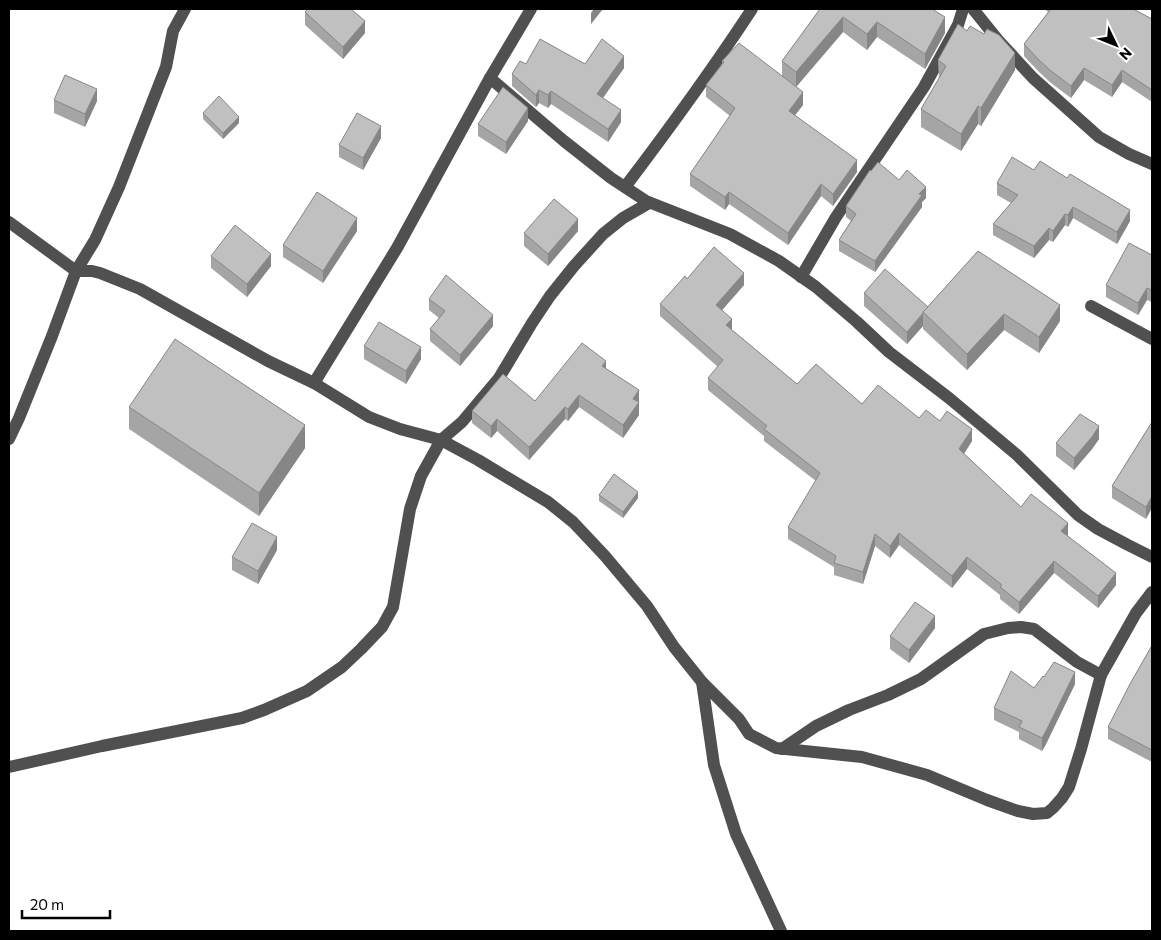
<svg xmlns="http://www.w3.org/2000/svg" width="1161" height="940" viewBox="0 0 1161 940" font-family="Commissioner,sans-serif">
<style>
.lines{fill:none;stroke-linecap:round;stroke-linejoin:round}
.minor{stroke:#505050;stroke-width:12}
.wall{fill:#a5a5a5}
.shaded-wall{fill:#868686}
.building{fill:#c0c0c0;stroke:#868686}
</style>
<rect width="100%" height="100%" fill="#fff"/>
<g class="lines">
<g class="minor">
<polyline points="973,9 998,40 1033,78 1099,137 1129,154 1152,164"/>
<polyline points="490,78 564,141 611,178 646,201 730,234 779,261 816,287 857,322 889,352 949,398 1017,455 1078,515 1098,529 1128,545 1152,557"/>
<path d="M625,187c44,-58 87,-117 127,-178"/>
<polyline points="9,222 76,271 92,271 100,273 140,289 268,361 314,383 369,417 400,429 441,440 478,460 548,502 573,522 605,556 647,606 674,647 702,682 739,719 749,734 776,748 862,757 927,775 987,800 1018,811 1033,814 1047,813 1053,808 1062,798 1069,787 1081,749 1101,675 1136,613 1152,592"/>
<polyline points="801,277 836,217 924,87 958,25 963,9"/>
<polyline points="1091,306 1152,339"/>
<polyline points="314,383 397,248 490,78 531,9"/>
<polyline points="9,439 19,418 52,336 76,271 95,240 119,187 166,67 173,31 185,9"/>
<polyline points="702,682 714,765 736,834 781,931"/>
<polyline points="782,749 816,726 849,710 888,695 921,679 984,634 1008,628 1021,627 1034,629 1077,662 1101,675"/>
<polyline points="9,767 102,746 242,718 264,710 307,691 342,667 361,649 382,627 393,607 410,509 421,476 441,440 462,422 499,378 532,323 550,296 574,266 603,234 623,218 649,203"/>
</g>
</g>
<g class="wall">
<polygon points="820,9 945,33 925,69 877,37 867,50 843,32 796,87 803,105 795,115 857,172 833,206 821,196 788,245 729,204 725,210 690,186 690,174 730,116 706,97 706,85 722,64 722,61 782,76 782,61"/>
<polygon points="1045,9 1133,9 1152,19 1152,102 1122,82 1112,97 1084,80 1071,98 1051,83 1039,72 1024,56 1024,44 1048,12"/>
<polygon points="305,12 365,33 343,59 305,25"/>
<polygon points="938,60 1015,70 981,126 978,124 961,151 921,127 921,109 939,79"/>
<polygon points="526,64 585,64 624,68 603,98 621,122 608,142 551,104 548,108 539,103 536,107 512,86 512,74"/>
<polygon points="54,100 97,101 85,127 54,113"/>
<polygon points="203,113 239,123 223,139 203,119"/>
<polygon points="528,121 506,154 478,136 478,124"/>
<polygon points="381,138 363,170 339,157 339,145"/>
<polygon points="1034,170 1130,221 1117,244 1073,218 1068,227 1065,225 1053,242 1049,240 1034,258 993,235 993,224 1011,203 997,195 997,183"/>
<polygon points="899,180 926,198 922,202 922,207 875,272 839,251 839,240 851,221 846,217 846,206"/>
<polygon points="357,231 323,283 283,257 283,245"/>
<polygon points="578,231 548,266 524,246 524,233"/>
<polygon points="978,251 1060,321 1039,353 1004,330 967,370 923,329 923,326 907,344 864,306 864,293 928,307"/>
<polygon points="1152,255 1152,302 1147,300 1138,315 1106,297 1106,285"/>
<polygon points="211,256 271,266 247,297 211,268"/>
<polygon points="687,279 744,285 722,310 732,330 797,384 862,404 919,418 940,421 972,441 964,454 1021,507 1068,535 1067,535 1116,585 1098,608 1054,573 1019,614 1000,599 1000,595 967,569 952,588 899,545 890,558 875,546 863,584 834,575 834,567 788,539 788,527 816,481 764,441 764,436 708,390 708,378 718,367 660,316 660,304"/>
<polygon points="429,299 493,326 460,366 430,341 430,329 439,318 429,310"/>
<polygon points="364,346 421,359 406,384 364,359"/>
<polygon points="606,369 639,390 639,415 623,438 579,407 568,421 565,419 529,460 497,431 491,438 472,423 472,411 535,401"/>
<polygon points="129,407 305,448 259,516 129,429"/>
<polygon points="1152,422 1146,519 1112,498 1112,486"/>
<polygon points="1099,439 1092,449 1074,470 1056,456 1056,443"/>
<polygon points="599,495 638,498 623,518 599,501"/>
<polygon points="277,550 258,584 232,570 232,557"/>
<polygon points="935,628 909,663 890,649 890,636"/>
<polygon points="1152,647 1152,762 1108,739 1108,727"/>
<polygon points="1075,684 1046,744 1042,751 1019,739 1019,732 994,720 994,708 1034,688"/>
</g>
<g class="shaded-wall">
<polygon points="594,9 603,9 591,24 591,13"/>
<polygon points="843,17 843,32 796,87 796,72"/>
<polygon points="945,17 945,33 925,69 925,54"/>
<polygon points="365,21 365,33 343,59 343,47"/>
<polygon points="877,22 877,37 867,50 867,34"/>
<polygon points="1015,53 1015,70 981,126 981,108"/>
<polygon points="624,56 624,68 597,106 597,94"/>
<polygon points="1084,68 1084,80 1071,98 1071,86"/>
<polygon points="1122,70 1122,82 1112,97 1112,85"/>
<polygon points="97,89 97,101 85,127 85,114"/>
<polygon points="539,90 539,103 536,107 536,95"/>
<polygon points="551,91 551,104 548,108 548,95"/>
<polygon points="803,92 803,105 789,123 789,111"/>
<polygon points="978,106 978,124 961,151 961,134"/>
<polygon points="528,108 528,121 506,154 506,142"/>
<polygon points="621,110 621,122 608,142 608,129"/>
<polygon points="239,117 239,123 223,139 223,133"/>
<polygon points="381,126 381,138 363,170 363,158"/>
<polygon points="857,160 857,172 833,206 833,194"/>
<polygon points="821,184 821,196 788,245 788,233"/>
<polygon points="926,187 926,198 922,202 922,207 875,272 875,261 919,194"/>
<polygon points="729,192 729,204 725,210 725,197"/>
<polygon points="1073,207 1073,218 1068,227 1068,215"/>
<polygon points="1130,210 1130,221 1117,244 1117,232"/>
<polygon points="1065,214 1065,225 1053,242 1053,231"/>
<polygon points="357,218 357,231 323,283 323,271"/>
<polygon points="578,219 578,231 548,266 548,254"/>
<polygon points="1049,228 1049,240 1034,258 1034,246"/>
<polygon points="271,254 271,266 247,297 247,284"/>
<polygon points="744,273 744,285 716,317 716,305"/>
<polygon points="1147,288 1147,300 1138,315 1138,303"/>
<polygon points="1060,305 1060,321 1039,353 1039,337"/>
<polygon points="923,314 923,326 907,344 907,332"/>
<polygon points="1004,314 1004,330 967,370 967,354"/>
<polygon points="493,315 493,326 460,366 460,355"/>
<polygon points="732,319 732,330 726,325"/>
<polygon points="421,347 421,359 406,384 406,371"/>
<polygon points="606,361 606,374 602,366"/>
<polygon points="639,390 639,415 623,438 623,425 633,399"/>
<polygon points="579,395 579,407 568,421 568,409"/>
<polygon points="565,407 565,419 529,460 529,447"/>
<polygon points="497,419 497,431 491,438 491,426"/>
<polygon points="305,425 305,448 259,516 259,493"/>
<polygon points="1099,426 1099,439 1092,449 1074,470 1074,458"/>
<polygon points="972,429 972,441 959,461 959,449"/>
<polygon points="638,492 638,498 623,518 623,512"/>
<polygon points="1152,496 1152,508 1146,519 1146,507"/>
<polygon points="1068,523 1068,535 1061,542 1061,531"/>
<polygon points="899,533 899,545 890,558 890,546"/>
<polygon points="875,534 875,546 863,584 863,572"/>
<polygon points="277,537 277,550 258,584 258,571"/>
<polygon points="967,557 967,569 952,588 952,576"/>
<polygon points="1054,561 1054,573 1019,614 1019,602"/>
<polygon points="1116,573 1116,585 1098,608 1098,596"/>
<polygon points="935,616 935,628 909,663 909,650"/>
<polygon points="1075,672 1075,684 1046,744 1042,751 1042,738"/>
</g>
<g class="building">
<polygon points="308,9 351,9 365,21 343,47 305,12"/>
<polygon points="820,9 932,9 945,17 925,54 877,22 867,34 843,17 796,72 782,61"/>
<polygon points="1051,9 1133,9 1152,19 1152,90 1122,70 1112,85 1084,68 1071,86 1051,71 1039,60 1024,44"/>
<polygon points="958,24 967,31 970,26 984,34 987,29 999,35 1015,53 981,108 978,106 961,134 921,109 946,66 938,60"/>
<polygon points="540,39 585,64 602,39 624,56 597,94 621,110 608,129 551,91 548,95 539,90 536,95 512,74 520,61 526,64"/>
<polygon points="739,43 803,92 789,111 857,160 833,194 821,184 788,233 729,192 725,197 690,174 735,108 706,85 724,62 722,61"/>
<polygon points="65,75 97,89 85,114 54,100"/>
<polygon points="503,87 528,108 506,142 478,124"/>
<polygon points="219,96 239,117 223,133 203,113"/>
<polygon points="357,113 381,126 363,158 339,145"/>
<polygon points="1012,157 1034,170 1040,161 1067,178 1070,174 1130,210 1117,232 1073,207 1068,215 1065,214 1053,231 1049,228 1034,246 993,224 1018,195 997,183"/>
<polygon points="878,162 899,180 907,170 926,187 919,194 922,195 875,261 839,240 856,214 846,206 870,170 871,171"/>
<polygon points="317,192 357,218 323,271 283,245"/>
<polygon points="554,199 578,219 548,254 524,233"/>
<polygon points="235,225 271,254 247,284 211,256"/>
<polygon points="1129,243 1152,255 1152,290 1147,288 1138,303 1106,285"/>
<polygon points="714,247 744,273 716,305 732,319 726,325 797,384 816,364 862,404 878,385 919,418 926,410 940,421 947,411 972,429 959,449 1021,507 1031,494 1068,523 1061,531 1116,573 1098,596 1054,561 1019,602 1000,587 1002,585 967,557 952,576 899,533 890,546 875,534 863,572 834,563 836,556 788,527 820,473 764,429 767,426 708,378 723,360 660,304 685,276 687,279"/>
<polygon points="978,251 1060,305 1039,337 1004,314 967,354 923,312"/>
<polygon points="885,269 928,307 923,312 923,313 907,332 864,293"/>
<polygon points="446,275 493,315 460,355 430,329 445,311 429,299"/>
<polygon points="379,322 421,347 406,371 364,346"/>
<polygon points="175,339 305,425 259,493 129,407"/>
<polygon points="582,343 606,361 602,366 639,390 633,399 639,402 623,425 579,395 568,409 565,407 529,447 497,419 491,426 472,411 503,374 535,401"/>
<polygon points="1080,414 1099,426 1092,437 1074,458 1056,443"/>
<polygon points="1152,422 1152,496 1146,507 1112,486"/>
<polygon points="614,474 638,492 623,512 599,495"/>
<polygon points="252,523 277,537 258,571 232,557"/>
<polygon points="915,602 935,616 909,650 890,636"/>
<polygon points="1151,647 1152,647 1152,750 1108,727 1130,684"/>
<polygon points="1054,662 1075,672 1046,731 1042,738 1019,727 1022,721 994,708 1011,671 1034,688 1043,676 1044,677"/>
</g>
<rect width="1161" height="940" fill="none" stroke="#000000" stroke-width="20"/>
<g transform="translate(1116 45) rotate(133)" stroke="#ffffff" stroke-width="4" paint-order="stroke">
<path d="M0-4L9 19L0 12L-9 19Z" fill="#000000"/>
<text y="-8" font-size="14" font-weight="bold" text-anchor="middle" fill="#000000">N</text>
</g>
<path d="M22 910v8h88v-8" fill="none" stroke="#000000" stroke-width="2.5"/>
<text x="30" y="910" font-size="15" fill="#000000" stroke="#ffffff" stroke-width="4" paint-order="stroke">20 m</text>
</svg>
